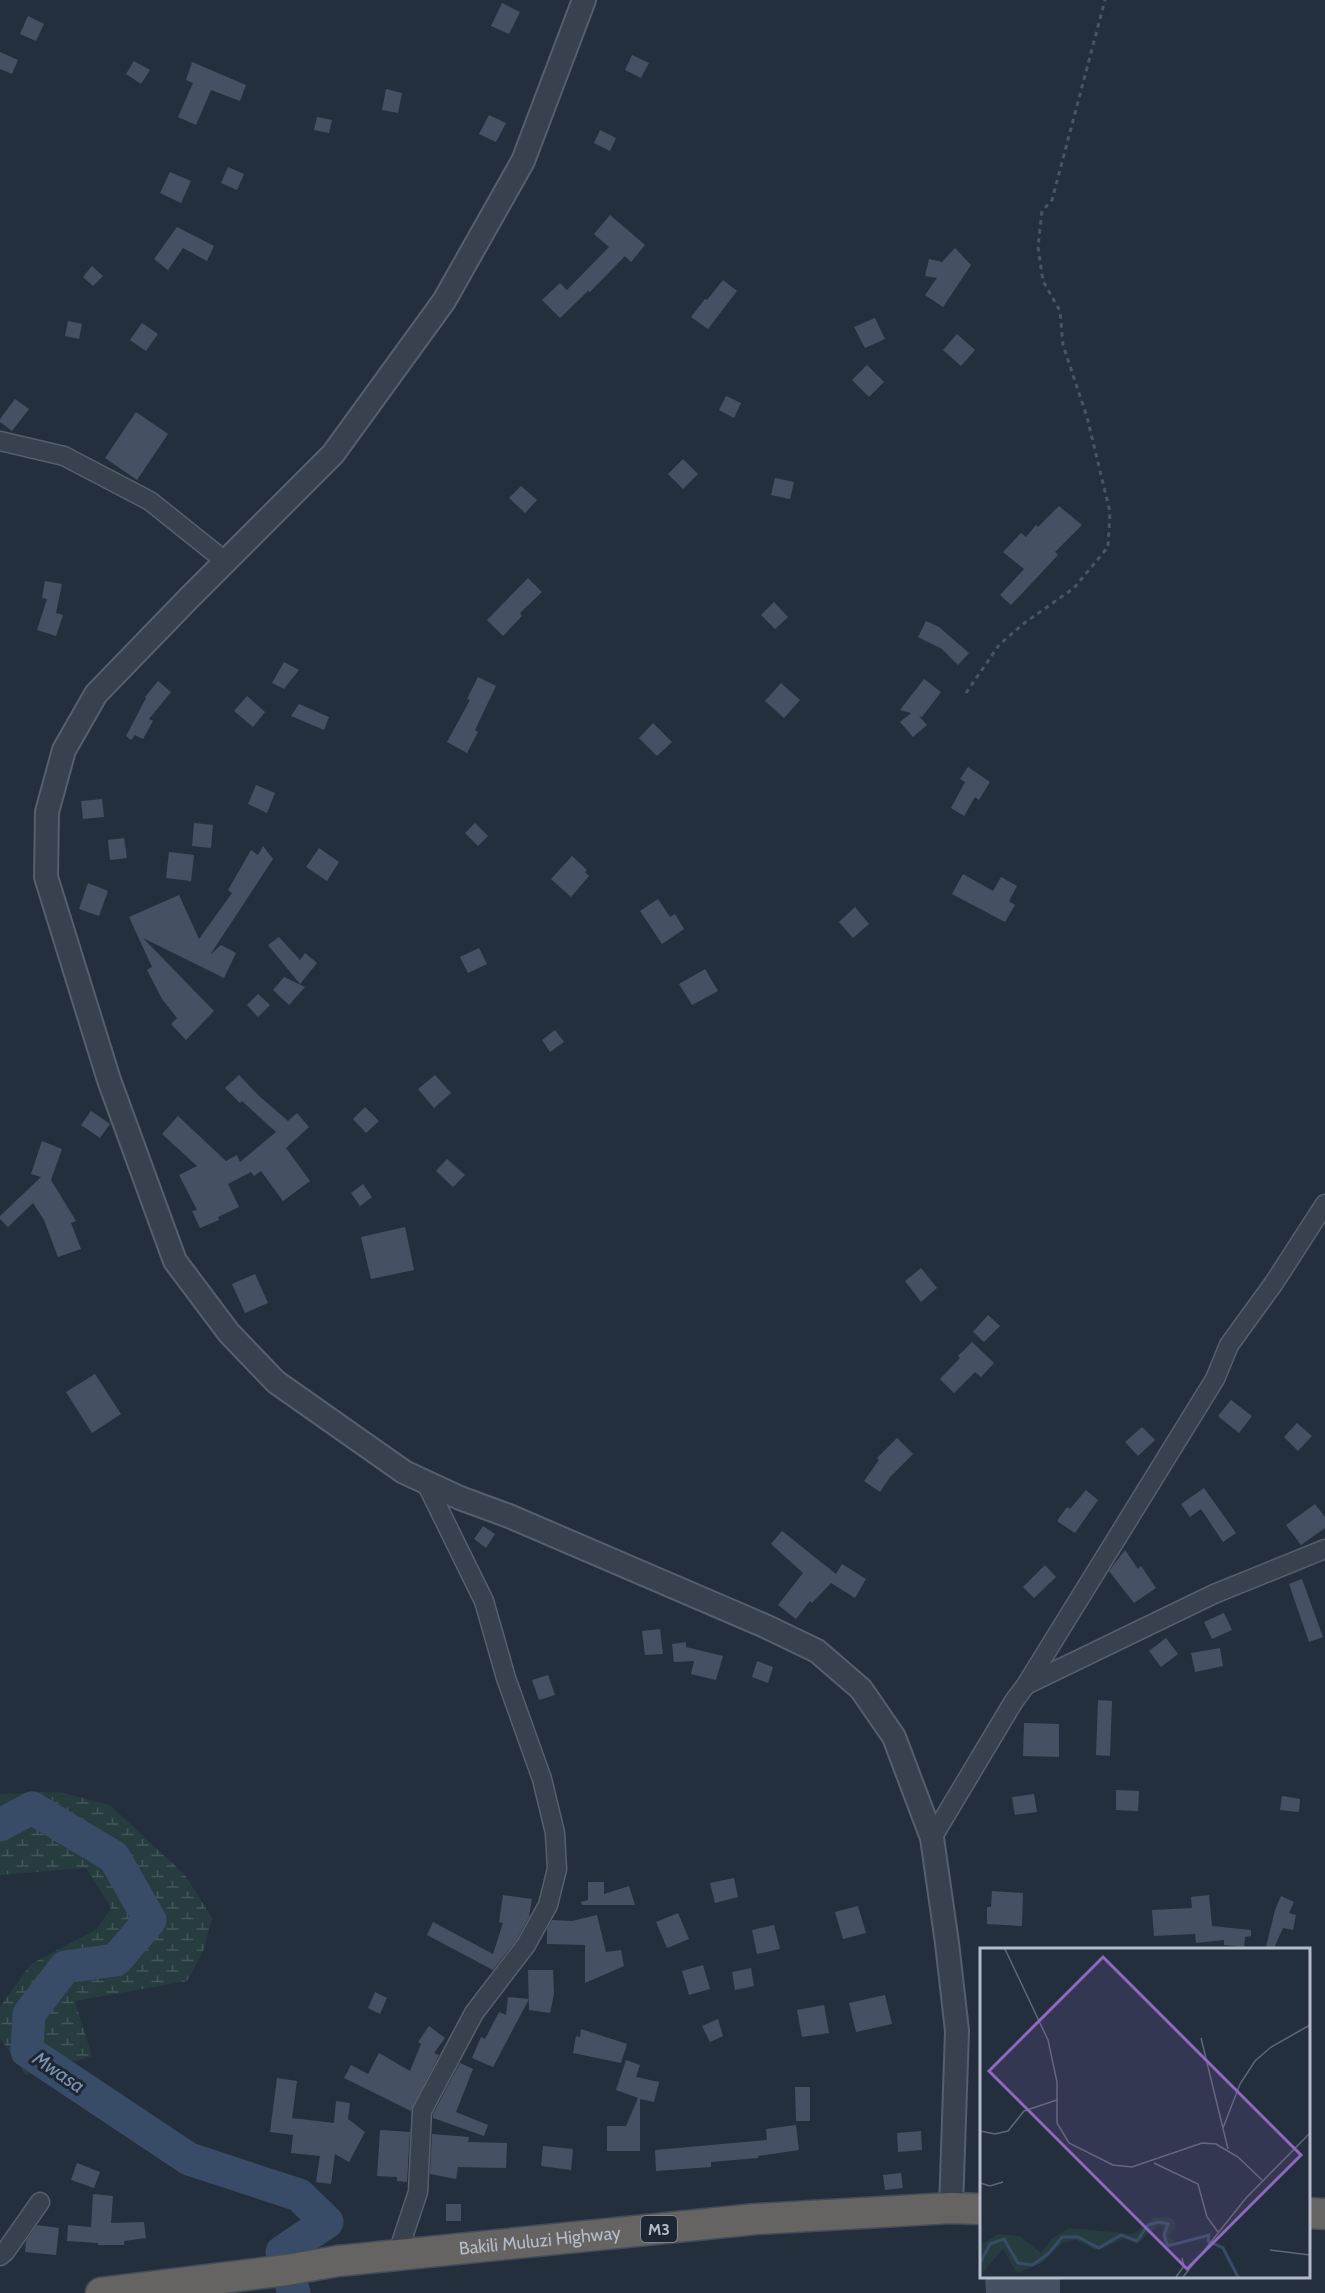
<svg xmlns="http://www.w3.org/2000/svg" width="1325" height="2293" viewBox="0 0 1325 2293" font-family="Cabin,sans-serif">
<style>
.wetland{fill:url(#wetland-marsh)}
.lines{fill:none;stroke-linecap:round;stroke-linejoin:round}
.river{stroke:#394c67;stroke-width:33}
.building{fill:#455162}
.minor-casing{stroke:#565f6c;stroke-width:21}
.tertiary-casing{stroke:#565f6c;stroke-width:26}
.trunk-casing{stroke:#434c59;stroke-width:33}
.path{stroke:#44595c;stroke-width:3;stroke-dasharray:4.5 4.5;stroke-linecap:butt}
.minor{stroke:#38414e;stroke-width:18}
.tertiary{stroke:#38414e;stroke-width:22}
.trunk{stroke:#656462;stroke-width:30}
.labels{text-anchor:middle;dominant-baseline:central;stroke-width:6;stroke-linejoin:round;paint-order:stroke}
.shield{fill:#1d2633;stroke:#878f9c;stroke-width:1.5}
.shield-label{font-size:16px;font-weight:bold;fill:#b4bcc9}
.street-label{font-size:18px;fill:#b4bcc9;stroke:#1d2633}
.water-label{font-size:20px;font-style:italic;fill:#7c92b1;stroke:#1d2633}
.inset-river{fill:none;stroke:#394c67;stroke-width:3}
.inset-road{fill:none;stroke:#5e6776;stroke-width:1.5}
.view{fill:#9266c3;fill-opacity:0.15;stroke:#9266c3;stroke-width:3}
.inset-edge{fill:none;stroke:#b4bcc9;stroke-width:3}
</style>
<defs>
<pattern id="wetland-marsh" width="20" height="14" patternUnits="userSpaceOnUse" patternTransform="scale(1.5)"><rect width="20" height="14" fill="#263c3f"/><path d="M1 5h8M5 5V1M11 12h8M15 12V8" fill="none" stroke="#435659"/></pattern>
</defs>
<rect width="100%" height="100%" fill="#242f3e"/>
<polygon class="wetland" points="59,1792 110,1805 185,1875 212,1918 203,1952 187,1981 75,2001 92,2056 26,2075 0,2038 0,2007 31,1964 97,1929 111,1908 86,1868 0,1875 0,1794"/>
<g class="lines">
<polyline class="river" points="0,1825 32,1808 114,1857 150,1920 116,1960 65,1967 29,2014 27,2051 189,2159 299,2195 327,2222 282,2252 294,2293"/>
</g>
<g class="building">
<polygon points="502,3 520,12 509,34 491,26"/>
<polygon points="28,16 44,24 36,41 20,34"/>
<polygon points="0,52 18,60 12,74 0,69"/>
<polygon points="632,55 649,63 641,78 625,70"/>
<polygon points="134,61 150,70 141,84 126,74"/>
<polygon points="192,62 246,85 240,101 211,90 196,125 178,117 193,83 186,80"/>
<polygon points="386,89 402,93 398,113 382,110"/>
<polygon points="489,115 506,123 496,142 479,134"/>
<polygon points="317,117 332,120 329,133 314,130"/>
<polygon points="600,130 616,138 610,151 594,143"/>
<polygon points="228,167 244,174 237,190 221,183"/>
<polygon points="170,172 191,181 181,203 160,193"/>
<polygon points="610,215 645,245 631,262 625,256 590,292 588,291 560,318 542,300 560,283 567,290 609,247 594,234"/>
<polygon points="177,227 214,246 207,261 183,248 168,270 154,259"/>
<polygon points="955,248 971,265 943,307 925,295 937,278 925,276 929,259 942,262"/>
<polygon points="92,266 103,276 93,286 83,277"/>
<polygon points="723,280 737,291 708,329 691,317 705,299 707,300"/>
<polygon points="875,318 885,339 865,348 854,327"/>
<polygon points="68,321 82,324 79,339 65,336"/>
<polygon points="142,323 158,334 146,351 130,340"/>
<polygon points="957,334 975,350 961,366 943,350"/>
<polygon points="867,365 884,382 869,397 852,380"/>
<polygon points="726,396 741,403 734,418 719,410"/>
<polygon points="15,399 29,409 12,431 0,422 0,419"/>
<polygon points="136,412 168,434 137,480 105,458"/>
<polygon points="683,459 698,474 683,489 668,474"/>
<polygon points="775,478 794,482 790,499 771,495"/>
<polygon points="521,486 537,500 525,513 509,498"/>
<polygon points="1059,506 1082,525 1055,552 1058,555 1011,605 1000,595 1024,569 1003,552 1021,533 1026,537 1036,525 1038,527"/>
<polygon points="528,578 542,592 520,613 522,616 503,636 487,620"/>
<polygon points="45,581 62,584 56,613 63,615 56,636 37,630 47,599 42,598"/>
<polygon points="774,602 788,617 775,629 761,615"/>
<polygon points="926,621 939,627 969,653 958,665 942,649 918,637"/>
<polygon points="284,662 299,670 284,689 272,683"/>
<polygon points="478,677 496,686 475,730 478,732 467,753 447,742 470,700 467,699"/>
<polygon points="924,679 941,692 922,717 919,716 927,725 913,737 900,722 911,713 900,710"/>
<polygon points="158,681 171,692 149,719 153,721 143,739 135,735 131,740 126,736 146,698 145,697"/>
<polygon points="781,683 800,700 784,718 765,701"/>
<polygon points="247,696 265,712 253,727 234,711"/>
<polygon points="299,704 329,717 324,730 291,716"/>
<polygon points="653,723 672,742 657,756 639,738"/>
<polygon points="968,767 990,782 979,800 975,797 964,816 951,808 965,782 960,779"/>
<polygon points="256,785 275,793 267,813 248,804"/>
<polygon points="102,799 104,817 83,819 81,801"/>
<polygon points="194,823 213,825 211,848 192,846"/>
<polygon points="475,823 488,836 478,846 465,833"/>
<polygon points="124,838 127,858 110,860 108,840"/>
<polygon points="263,846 273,859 210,955 221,945 236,953 224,978 143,938 214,1011 186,1040 171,1024 177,1018 162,999 147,970 152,967 129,917 179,895 199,939 232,893 228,890 251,850 258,855"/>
<polygon points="319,848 339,862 327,881 306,867"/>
<polygon points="169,852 194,855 191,881 166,878"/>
<polygon points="572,856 587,870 585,872 589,876 571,897 551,879"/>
<polygon points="963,874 993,891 1001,877 1017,886 1009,901 1015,905 1005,922 952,894"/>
<polygon points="88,883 108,891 99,916 79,909"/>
<polygon points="658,899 670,917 675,914 684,929 662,944 640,911"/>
<polygon points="855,907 869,924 853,938 839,922"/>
<polygon points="279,937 300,960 305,953 317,963 300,984 268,945"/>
<polygon points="479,948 487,964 468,973 460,957"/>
<polygon points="705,969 718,991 692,1005 679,984"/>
<polygon points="284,977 305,987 289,1005 273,990"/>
<polygon points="258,994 270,1005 258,1017 247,1005"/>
<polygon points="555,1030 564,1042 550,1052 542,1040"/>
<polygon points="239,1075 259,1096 288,1121 297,1113 309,1127 286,1148 310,1181 283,1201 261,1171 254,1176 251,1172 228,1184 239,1207 218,1217 219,1220 200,1228 192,1211 197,1210 179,1175 197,1166 162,1134 178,1116 226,1161 237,1155 240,1162 276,1132 242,1101 240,1103 225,1088"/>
<polygon points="435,1075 451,1093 434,1108 418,1089"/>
<polygon points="365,1107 379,1121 366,1133 353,1119"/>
<polygon points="91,1111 110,1124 100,1138 81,1125"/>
<polygon points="42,1141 62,1149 51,1180 76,1221 71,1223 81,1249 58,1257 44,1220 33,1203 8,1227 0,1219 0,1216 41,1177 31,1174"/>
<polygon points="447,1159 465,1175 453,1187 436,1171"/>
<polygon points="363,1184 372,1197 360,1206 351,1193"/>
<polygon points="405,1227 414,1270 371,1279 361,1237"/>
<polygon points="921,1268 937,1288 921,1302 905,1281"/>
<polygon points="255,1274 268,1303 245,1313 232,1284"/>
<polygon points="988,1315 1000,1326 984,1342 973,1332"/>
<polygon points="972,1342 994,1363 981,1377 975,1372 954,1393 940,1379 960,1358 958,1356"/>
<polygon points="95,1374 121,1414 92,1433 66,1392"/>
<polygon points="1231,1400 1252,1416 1239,1433 1218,1416"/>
<polygon points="1297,1423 1312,1436 1298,1451 1284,1437"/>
<polygon points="1142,1427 1155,1440 1138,1456 1125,1442"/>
<polygon points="897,1438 913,1454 890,1477 880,1492 864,1481 879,1460 877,1458"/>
<polygon points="1204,1488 1236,1533 1223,1542 1201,1509 1190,1517 1181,1504"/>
<polygon points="1086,1490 1098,1500 1075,1533 1057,1521 1067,1507 1070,1509"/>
<polygon points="1315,1504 1325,1517 1325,1528 1301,1545 1286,1525"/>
<polygon points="483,1526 495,1534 486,1548 474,1539"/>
<polygon points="782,1531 836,1574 842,1564 866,1579 855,1598 831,1583 812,1603 810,1601 796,1619 778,1605 803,1573 771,1544"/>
<polygon points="1125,1550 1138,1569 1141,1566 1156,1588 1134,1603 1109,1571"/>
<polygon points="1045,1565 1056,1577 1034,1598 1023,1587"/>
<polygon points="1302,1579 1323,1637 1309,1642 1289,1584"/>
<polygon points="1224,1613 1232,1630 1212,1639 1204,1622"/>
<polygon points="660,1629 663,1654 645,1655 642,1631"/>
<polygon points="1166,1638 1178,1654 1161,1667 1149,1651"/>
<polygon points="686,1642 686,1647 723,1656 716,1680 691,1674 694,1661 674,1662 672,1644"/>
<polygon points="1220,1648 1223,1666 1195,1672 1191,1653"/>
<polygon points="757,1661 773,1667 768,1683 752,1677"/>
<polygon points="548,1675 555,1695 539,1700 532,1680"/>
<polygon points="1098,1700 1112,1701 1110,1756 1096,1755"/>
<polygon points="1024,1723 1059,1724 1059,1757 1023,1756"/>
<polygon points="1116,1790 1139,1791 1138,1811 1116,1810"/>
<polygon points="1034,1794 1037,1812 1015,1815 1012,1797"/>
<polygon points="1282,1796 1300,1799 1299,1812 1280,1810"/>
<polygon points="734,1878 738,1897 715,1903 710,1883"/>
<polygon points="588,1882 604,1882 604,1894 629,1886 635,1905 582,1905 581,1902 588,1900"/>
<polygon points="992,1891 1023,1893 1022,1926 987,1924 987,1907 991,1907"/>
<polygon points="503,1895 532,1899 529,1917 517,1939 493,1970 427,1935 433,1922 493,1954 503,1923 499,1922"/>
<polygon points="1209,1895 1212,1926 1251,1930 1251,1936 1245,1937 1244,1947 1224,1945 1224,1940 1196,1943 1195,1934 1154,1936 1152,1910 1192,1908 1191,1897"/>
<polygon points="1281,1896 1294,1902 1289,1913 1296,1915 1293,1930 1283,1928 1273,1950 1266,1947 1275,1910"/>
<polygon points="858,1906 866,1933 843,1939 835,1912"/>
<polygon points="678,1913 689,1939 667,1948 656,1922"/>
<polygon points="597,1915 606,1952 621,1950 624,1966 585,1983 585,1945 547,1944 547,1929 552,1920 572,1921"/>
<polygon points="774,1925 780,1949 757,1954 752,1930"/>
<polygon points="703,1965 710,1989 689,1995 682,1971"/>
<polygon points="751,1968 754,1986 735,1990 732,1972"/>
<polygon points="528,1970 553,1970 554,1994 550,2013 529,2010"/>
<polygon points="375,1992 387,1998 380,2014 368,2008"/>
<polygon points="885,1995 892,2024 856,2032 849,2003"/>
<polygon points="508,1997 529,1999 493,2067 472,2058 481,2037 485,2039 499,2012 506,2015"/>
<polygon points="824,2005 829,2033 802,2037 797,2010"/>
<polygon points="718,2019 723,2036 710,2042 702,2026"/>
<polygon points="429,2026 445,2038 434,2053 439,2055 411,2111 344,2078 351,2065 368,2074 379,2053 410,2071 421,2044 418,2042"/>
<polygon points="581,2029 627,2044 621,2063 573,2053 576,2036 580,2037"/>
<polygon points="626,2060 640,2065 636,2077 659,2082 654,2102 640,2099 640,2151 607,2151 607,2126 626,2126 638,2098 616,2090"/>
<polygon points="460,2063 473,2069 456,2112 488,2125 484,2136 433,2118 433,2114"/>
<polygon points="277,2078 297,2081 292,2118 334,2123 336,2101 350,2103 348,2119 365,2132 349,2162 335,2154 331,2184 316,2182 320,2156 291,2153 293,2135 270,2132"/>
<polygon points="795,2087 810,2087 810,2121 796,2121"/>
<polygon points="796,2125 799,2150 758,2156 758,2158 711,2162 711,2167 656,2171 655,2150 767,2140 766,2129"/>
<polygon points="380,2130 410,2132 407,2182 397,2181 397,2177 377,2176"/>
<polygon points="921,2131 922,2150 898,2152 897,2133"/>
<polygon points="432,2134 469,2137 468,2142 507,2143 506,2168 458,2167 456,2179 430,2174"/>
<polygon points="543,2146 573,2149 571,2170 541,2166"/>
<polygon points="77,2163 100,2172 94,2188 71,2180"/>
<polygon points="901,2173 903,2188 885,2190 883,2175"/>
<polygon points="93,2194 113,2196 111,2223 144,2222 146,2238 124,2241 124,2245 98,2245 98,2243 67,2241 68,2225 91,2227"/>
<rect x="446" y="2204" width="15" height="17"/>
<polygon points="37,2225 59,2228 56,2255 25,2252 26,2241"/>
<polygon points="985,2277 1052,2277 1052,2278 1060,2278 1060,2293 986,2293"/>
</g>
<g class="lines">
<g class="minor-casing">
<g id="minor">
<polyline points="0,441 64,456 150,501 225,561"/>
<polyline points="1026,1685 1214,1594 1325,1549"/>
<polyline points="932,1838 1014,1701 1026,1685 1215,1379 1229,1345 1274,1283 1325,1204"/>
<polyline points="397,2255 418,2192 422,2111 474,2013 526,1945 548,1905 557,1869 555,1833 542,1779 506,1678 484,1601 425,1481"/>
<polyline points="0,2256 5,2252 40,2202"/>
</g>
</g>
<g class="tertiary-casing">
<polyline id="tertiary" points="584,0 523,161 444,301 333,454 189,598 96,694 64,750 47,812 46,877 109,1080 175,1261 229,1333 276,1382 404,1472 460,1498 509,1516 765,1626 817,1651 861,1689 894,1737 932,1838 947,1943 957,2031 951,2208"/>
</g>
<g class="trunk-casing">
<g id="trunk">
<polyline points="1308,2213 1325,2214"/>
<path id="s1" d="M101,2293l186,-23 51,-9 418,-42 195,-11 31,1"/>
</g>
</g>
<polyline class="path" points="966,693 999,645 1023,624 1074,588 1108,547 1110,512 1101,475 1087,417 1063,345 1060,311 1043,281 1038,247 1042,211 1052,200 1105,0"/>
<use href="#minor" class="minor"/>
<use href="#tertiary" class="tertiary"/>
<use href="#trunk" class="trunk"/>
</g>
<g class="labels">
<rect class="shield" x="641" y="2216" width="36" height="26" rx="4.5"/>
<g class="shield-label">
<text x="659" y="2229">M3</text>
</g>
<g class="street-label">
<text stroke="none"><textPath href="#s1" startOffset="442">Bakili Muluzi Highway</textPath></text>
</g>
<g class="water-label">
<text transform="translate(59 2072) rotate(34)">Mwasa</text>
</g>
</g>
<g transform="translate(980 1948)">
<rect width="330" height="330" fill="#242f3e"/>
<path d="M187,269l6,2 3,7 -8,11 6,4 -4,7 -8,-1 1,-20 -5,-2 -21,19 -12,-5 -29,11 -20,-10 -14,3 -20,20 -25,10 -14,-24 -23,26v-30l18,-11 22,2 21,17 11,-15 17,-10 64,6 21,-16z" fill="#263c3f"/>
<path class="inset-river" d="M0,315l10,-19 14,-5 14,24 15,2 16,-12 13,-16h16l21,11 22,-13 16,6 11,-16 11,-3 9,2 -4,11 4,11 41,-11 -1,6 15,7 15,29"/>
<path class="inset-road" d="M25,1l43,91 9,42v41l12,20 44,22 19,2 70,-24 14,1 22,13 24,23M221,90l27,111M243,180l17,-44 15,-23 16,-14 39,-22M0,183l15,3 13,-3 16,-20 33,-11M174,215l44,21 9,33 11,15M0,235l10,3 13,-4M290,302l40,5M196,329l8,-11 -2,-8M203,329l63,-79 64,-65"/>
<path class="view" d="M123,9l198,198 -114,114 -198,-198z"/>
<rect width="330" height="330" class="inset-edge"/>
</g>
</svg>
